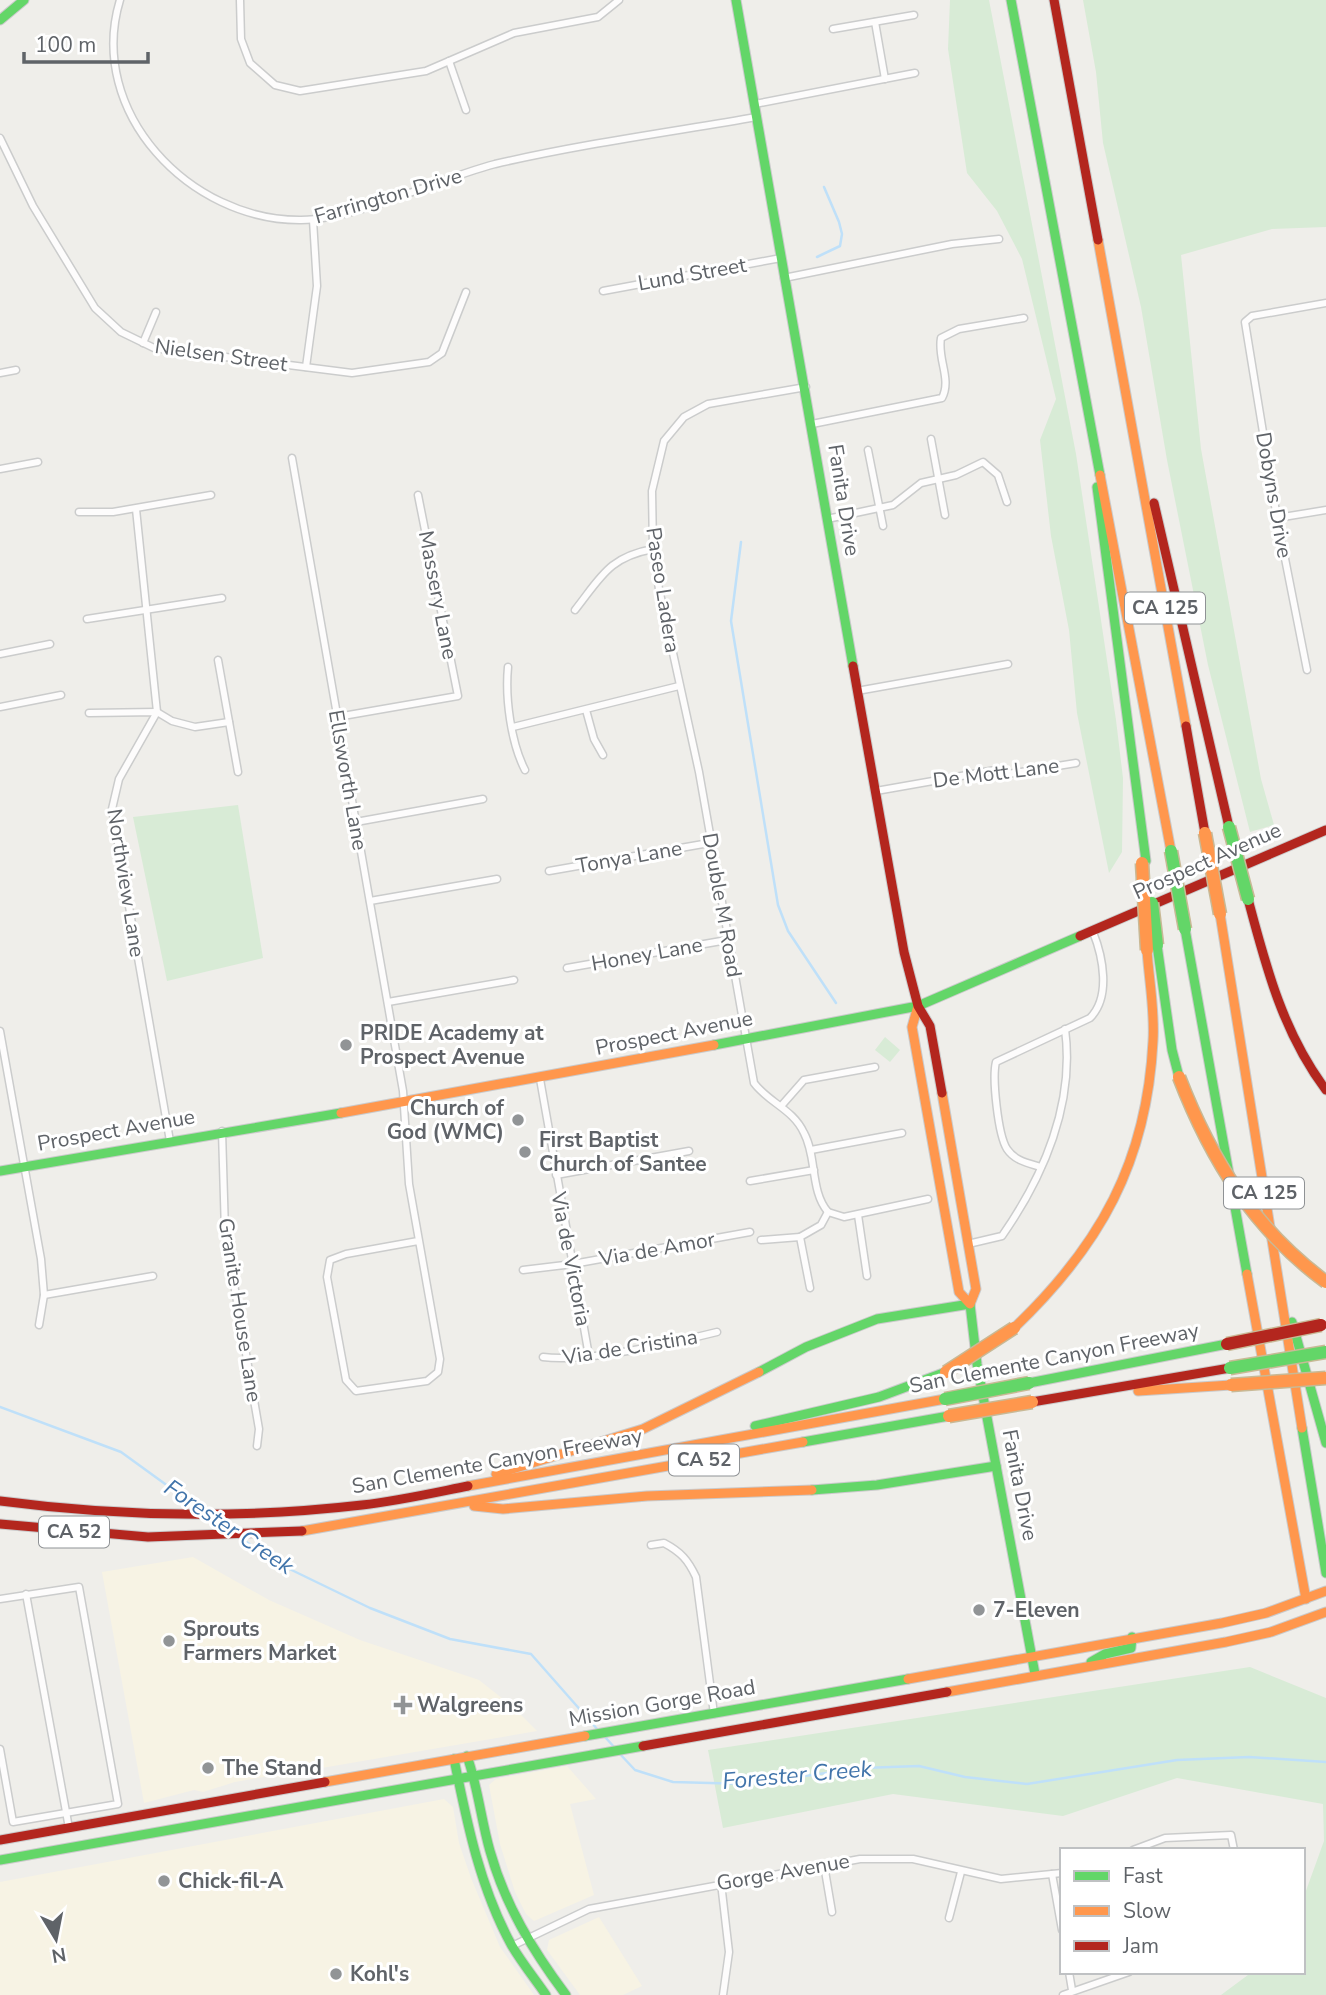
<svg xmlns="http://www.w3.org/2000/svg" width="1326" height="1995" viewBox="0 0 1326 1995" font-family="'Nunito Sans',sans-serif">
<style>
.commercial{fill:#f7f3e4}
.green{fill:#d8ebd6}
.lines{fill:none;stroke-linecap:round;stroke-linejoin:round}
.stream{stroke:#bfe0f9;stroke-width:2.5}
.street-casing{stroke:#cbcccc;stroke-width:9}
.fast-casing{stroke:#cacacb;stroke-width:11}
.slow-casing{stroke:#cacacb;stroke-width:11}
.jam-casing{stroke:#cacacb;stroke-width:11}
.street{stroke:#fdfcfc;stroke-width:6}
.fast{stroke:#63d668;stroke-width:9}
.slow{stroke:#ff974d;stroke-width:9}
.jam{stroke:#b3261e;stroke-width:9}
.fast-bridge-casing{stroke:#c8b996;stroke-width:15;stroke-linecap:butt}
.slow-bridge-casing{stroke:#c8b996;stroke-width:15;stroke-linecap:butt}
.jam-bridge-casing{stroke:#c8b996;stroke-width:15;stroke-linecap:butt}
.fast-bridge{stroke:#63d668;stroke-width:12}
.slow-bridge{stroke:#ff974d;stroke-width:12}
.jam-bridge{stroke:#b3261e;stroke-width:12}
.poi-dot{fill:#919496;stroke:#fff;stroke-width:2.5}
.labels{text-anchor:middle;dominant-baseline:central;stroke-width:6;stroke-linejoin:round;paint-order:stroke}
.shield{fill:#fff;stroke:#8f9295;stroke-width:2}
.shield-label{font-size:19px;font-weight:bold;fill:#5f6368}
.street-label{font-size:21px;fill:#5f6368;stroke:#fff}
.poi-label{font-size:21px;font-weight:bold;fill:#5f6368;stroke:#fff;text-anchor:start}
.water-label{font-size:23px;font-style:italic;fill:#4174aa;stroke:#fff}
</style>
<rect width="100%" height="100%" fill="#efeeea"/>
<g class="commercial">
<polygon points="193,1557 269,1600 360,1640 479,1680 512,1706 537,1731 310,1770 306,1774 286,1778 269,1776 235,1782 203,1792 194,1790 144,1803 102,1572"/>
<polygon points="567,1766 596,1799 570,1804 594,1895 534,1921 526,1914 515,1892 500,1844 489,1785 496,1779"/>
<polygon points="444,1799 453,1807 459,1843 471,1878 500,1947 534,1995 0,1995 0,1882"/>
<polygon points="599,1917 642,1986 623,1995 580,1995 547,1950 549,1940"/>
</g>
<g class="green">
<polygon points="950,0 989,0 1076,454 1116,720 1123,778 1122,852 1109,873 1077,713 1069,630 1051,536 1040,440 1056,399 1022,259 997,211 967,173 948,49"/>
<polygon points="1083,0 1326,0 1326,227 1272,229 1181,255 1201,449 1261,779 1274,825 1250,832 1208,665 1167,460 1141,307 1103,143 1096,72"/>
<polygon points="238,805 263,958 167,981 133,817"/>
<polygon points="885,1037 900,1050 890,1062 875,1050"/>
<polygon points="1250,1667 1326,1698 1326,1995 1221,1995 1252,1972 1303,1972 1303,1899 1324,1841 1323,1804 1177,1778 1063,1816 893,1794 723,1828 708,1750"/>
</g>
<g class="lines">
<g class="stream">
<polyline points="817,257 840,246 842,234 839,222 824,187"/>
<polyline points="741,542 731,621 778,905 788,931 836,1003"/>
<polyline points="0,1407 121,1452 201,1510"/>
<polyline points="215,1520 229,1530"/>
<polyline points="241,1538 273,1561 370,1608 450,1639 531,1654 598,1730"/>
<polyline points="605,1737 615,1748"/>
<polyline points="619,1753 635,1770 673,1782 747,1784 862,1768 919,1766 965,1777 1027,1784 1177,1760 1249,1757 1326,1762"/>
</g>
<g class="street-casing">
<g id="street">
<path d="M120,0c-34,112 70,221 181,220 58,-1 136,-41 194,-56 86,-20 175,-32 262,-47"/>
<polyline points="240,0 241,39 250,63 275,85 300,91 426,71 514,33 598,17 619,0"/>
<polyline points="875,22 885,79"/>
<polyline points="833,29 914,15"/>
<polyline points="449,61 466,110"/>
<polyline points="755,104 915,73"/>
<polyline points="0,138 33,206 95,308 121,332 154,348 352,373 429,362 442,353 466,292"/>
<polyline points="784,278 952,244 999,239"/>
<polyline points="603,291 781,258"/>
<polyline points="143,343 156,312"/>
<polyline points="306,367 317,286 313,220"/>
<polyline points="0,373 16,370"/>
<path d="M806,387l-98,17 -24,13 -20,24 -12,50 1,58 6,40 40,183 55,311c15,20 39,26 50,50 13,24 6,58 24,79l16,5 84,-18"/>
<path d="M812,424l130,-26c10,-19 -5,-39 -1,-60l18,-9 65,-11"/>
<polyline points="931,439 945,515"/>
<polyline points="868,450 883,526"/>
<polyline points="292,458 403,1091 409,1184 440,1359 438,1372 427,1381 356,1391 346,1380 327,1277 330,1260 346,1254 418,1241"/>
<polyline points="0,469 38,462"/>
<polyline points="136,509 157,712 119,779 112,809 170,1141"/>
<polyline points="79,512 113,512 211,495"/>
<polyline points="1277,518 1326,510"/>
<polyline points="827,519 893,505 921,483 956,475 983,462 998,475 1007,502"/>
<path d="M575,610c26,-33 34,-53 78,-61"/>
<polyline points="87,619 222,598"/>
<polyline points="0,654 50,644"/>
<polyline points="218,660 238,772"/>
<path d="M508,667c-3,31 3,76 17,103"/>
<polyline points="1307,670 1277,518 1245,322 1252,316 1326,303"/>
<polyline points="857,691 1008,664"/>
<polyline points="0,707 61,695"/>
<polyline points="586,710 594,739 603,755"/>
<polyline points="89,713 157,712 172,721 195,727 229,722"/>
<polyline points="337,717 458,696 418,495"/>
<polyline points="513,727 679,686"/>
<polyline points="876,791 1001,769 1002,775 1076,763"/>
<polyline points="356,822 483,799"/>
<polyline points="549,871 709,843"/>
<polyline points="370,901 497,879"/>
<polyline points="567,968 727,940"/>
<polyline points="388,1002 514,980"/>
<polyline points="0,1031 41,1259 44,1295 39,1325"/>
<polyline points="540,1079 589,1356"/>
<polyline points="782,1105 804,1080 875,1067"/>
<polyline points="222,1131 225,1232 259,1429 257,1446"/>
<polyline points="811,1150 902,1133"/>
<path d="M1041,1167c-13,-4 -26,-6 -34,-18 -9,-14 -15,-71 -11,-87l94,-44c21,-21 13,-61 3,-86"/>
<polyline points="556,1175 689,1151"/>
<polyline points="750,1181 814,1170"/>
<polyline points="858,1215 867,1276"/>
<polyline points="761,1240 800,1237"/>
<path d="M968,1244l34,-8c42,-60 73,-133 63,-207"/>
<polyline points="523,1270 573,1264 750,1232"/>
<polyline points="810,1288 800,1237 821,1225 828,1212"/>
<polyline points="44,1295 153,1276"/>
<path d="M543,1357c41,6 130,-14 174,-25"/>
<path d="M651,1545l13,-2c17,9 24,17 32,34l18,137"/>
<polyline points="26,1594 69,1828"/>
<polyline points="0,1599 79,1587 118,1804 13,1822 0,1749"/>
<polyline points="1133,1850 1165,1838 1231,1835 1234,1850"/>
<polyline points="824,1865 832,1912"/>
<polyline points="1052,1874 1062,1930"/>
<polyline points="721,1883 729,1952 723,1995"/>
<polyline points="949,1918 961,1872"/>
<polyline points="512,1946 589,1909 860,1859 913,1859 1001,1879 1062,1873"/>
<polyline points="1069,1972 1072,1990"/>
<polyline points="1063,1995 1129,1972"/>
</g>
</g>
<g class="fast-casing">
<g id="fast">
<polyline points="736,0 853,666"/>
<polyline points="1011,0 1100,475"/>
<polyline points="0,20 24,0"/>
<polyline points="1097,487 1146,861"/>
<polyline points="1185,929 1247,1274"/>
<polyline points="1157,945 1172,1050 1179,1077"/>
<polyline points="714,1045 918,1006 1080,936"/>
<polyline points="0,1171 341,1113"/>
<polyline points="970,1304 977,1364 1035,1674"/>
<polyline points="1292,1322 1326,1443"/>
<polyline points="759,1372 806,1347 877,1319 970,1304"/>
<polyline points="1029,1383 1227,1344"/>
<polyline points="755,1426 879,1397 946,1372"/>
<polyline points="1302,1428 1326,1573"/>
<polyline points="803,1442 949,1416"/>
<polyline points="812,1490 877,1485 996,1466"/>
<polyline points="1091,1662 1105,1654 1131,1648 1132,1637"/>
<polyline points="585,1736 908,1679"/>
<path d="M467,1756c11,31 14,64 23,95 15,54 43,100 76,144"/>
<path d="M454,1759c13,64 26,129 58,187 10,17 23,33 34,49"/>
<polyline points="0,1860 643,1746"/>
</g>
</g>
<g class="slow-casing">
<g id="slow">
<polyline points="1098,240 1186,726"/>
<polyline points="1100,475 1171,851"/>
<polyline points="1220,914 1302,1428"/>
<polyline points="918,1006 912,1027 959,1292 970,1304 976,1289 942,1093"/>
<polyline points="341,1113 714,1045"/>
<polyline points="1247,1274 1306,1599"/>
<path d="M1014,1328c86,-82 133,-166 139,-287 2,-30 -4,-61 -6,-91"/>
<polyline points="1138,1391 1231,1385"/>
<polyline points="496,1474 643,1429 759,1372"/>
<polyline points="468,1486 945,1399"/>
<polyline points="474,1506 503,1509 647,1496 812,1490"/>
<polyline points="302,1531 803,1442"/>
<polyline points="908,1679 1222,1623 1266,1613 1326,1591"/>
<polyline points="947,1692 1226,1642 1271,1632 1326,1612"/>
<polyline points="325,1782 585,1736"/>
</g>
</g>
<g class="jam-casing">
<g id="jam">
<polyline points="1054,0 1098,240"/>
<polyline points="1154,503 1229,827"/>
<polyline points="853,666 904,952 918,1006 930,1026 942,1093"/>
<polyline points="1186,726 1205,833"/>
<path d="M1248,899c18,68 35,134 78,191"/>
<polyline points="1080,936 1326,830"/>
<polyline points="1032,1402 1230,1368"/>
<path d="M0,1501c121,16 241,18 362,4 36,-4 71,-12 106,-19"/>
<polyline points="0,1524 148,1537 302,1531"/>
<polyline points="643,1746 947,1692"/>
<polyline points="0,1840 325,1782"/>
</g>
</g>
<use href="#street" class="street"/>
<use href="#fast" class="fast"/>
<use href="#slow" class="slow"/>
<use href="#jam" class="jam"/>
<g class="fast-bridge-casing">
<g id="fast-bridge">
<polyline points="1229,827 1248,899"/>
<polyline points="1171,851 1185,929"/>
<polyline points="1152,903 1157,945"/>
<polyline points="1230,1368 1326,1352"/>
<polyline points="945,1399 1029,1383"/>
</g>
</g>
<g class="slow-bridge-casing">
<g id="slow-bridge">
<polyline points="1205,833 1220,914"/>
<polyline points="1142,863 1147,950"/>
<path d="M1179,1077c32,83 75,152 147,205"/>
<polyline points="946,1372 1014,1328"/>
<polyline points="1231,1385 1326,1378"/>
<polyline points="949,1416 1032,1402"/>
</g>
</g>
<g class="jam-bridge-casing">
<polyline id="jam-bridge" points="1227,1344 1321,1325"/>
</g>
<use href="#fast-bridge" class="fast-bridge"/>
<use href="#slow-bridge" class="slow-bridge"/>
<use href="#jam-bridge" class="jam-bridge"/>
</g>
<g class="poi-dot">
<circle cx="346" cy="1045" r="7"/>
<circle cx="518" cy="1120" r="7"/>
<circle cx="525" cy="1152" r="7"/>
<circle cx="979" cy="1610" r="7"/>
<circle cx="169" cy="1641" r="7"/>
<path d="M399.5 1694.5h7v7h7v7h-7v7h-7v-7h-7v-7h7z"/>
<circle cx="208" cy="1768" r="7"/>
<circle cx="164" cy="1881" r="7"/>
<circle cx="336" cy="1974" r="7"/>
</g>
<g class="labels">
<g class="shield">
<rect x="1125" y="592.5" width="80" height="31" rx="5"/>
<rect x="1224" y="1177.5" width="80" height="31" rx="5"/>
<rect x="669" y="1444.5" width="70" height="31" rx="5"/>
<rect x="39" y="1516.5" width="70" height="31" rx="5"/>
</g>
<g class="shield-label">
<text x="1165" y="608">CA 125</text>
<text x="1264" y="1193">CA 125</text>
<text x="704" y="1460">CA 52</text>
<text x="74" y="1532">CA 52</text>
</g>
<g class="street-label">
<text transform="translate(388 196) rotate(-16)">Farrington Drive</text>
<text transform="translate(692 274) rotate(-10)">Lund Street</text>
<text transform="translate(221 355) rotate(8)">Nielsen Street</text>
<text transform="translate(1274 495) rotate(80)">Dobyns Drive</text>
<text transform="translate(844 500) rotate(81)">Fanita Drive</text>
<text transform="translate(663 590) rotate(81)">Paseo Ladera</text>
<text transform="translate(438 595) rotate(79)">Massery Lane</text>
<text transform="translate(996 773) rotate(-7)">De Mott Lane</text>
<text transform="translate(348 780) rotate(80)">Ellsworth Lane</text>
<text transform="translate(629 857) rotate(-10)">Tonya Lane</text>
<text transform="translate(1207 861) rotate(-24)">Prospect Avenue</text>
<text transform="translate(126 883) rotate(81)">Northview Lane</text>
<text transform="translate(722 905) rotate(80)">Double M Road</text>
<text transform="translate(647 954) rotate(-10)">Honey Lane</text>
<text transform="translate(674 1033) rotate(-11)">Prospect Avenue</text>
<text transform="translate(116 1130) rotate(-10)">Prospect Avenue</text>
<text transform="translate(657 1249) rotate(-10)">Via de Amor</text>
<text transform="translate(571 1259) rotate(79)">Via de Victoria</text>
<text transform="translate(240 1310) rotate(81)">Granite House Lane</text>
<text transform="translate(630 1347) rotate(-9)">Via de Cristina</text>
<text transform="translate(1054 1358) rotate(-11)">San Clemente Canyon Freeway</text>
<text transform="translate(497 1461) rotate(-10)">San Clemente Canyon Freeway</text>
<text transform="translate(1020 1485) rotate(79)">Fanita Drive</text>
<text transform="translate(662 1703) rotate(-10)">Mission Gorge Road</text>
<text transform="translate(783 1872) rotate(-10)">Gorge Avenue</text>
</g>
<g class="poi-label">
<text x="360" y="1033">PRIDE Academy at<tspan x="360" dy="24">Prospect Avenue</tspan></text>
<text x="504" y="1108" text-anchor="end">Church of<tspan x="504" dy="24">God (WMC)</tspan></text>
<text x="539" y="1140">First Baptist<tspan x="539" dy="24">Church of Santee</tspan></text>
<text x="993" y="1610">7-Eleven</text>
<text x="183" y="1629">Sprouts<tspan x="183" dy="24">Farmers Market</tspan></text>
<text x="417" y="1705">Walgreens</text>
<text x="222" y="1768">The Stand</text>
<text x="178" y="1881">Chick-fil-A</text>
<text x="350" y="1974">Kohl's</text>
</g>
<g class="water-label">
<text transform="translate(229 1527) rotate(34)">Forester Creek</text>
<text transform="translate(797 1775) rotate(-5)">Forester Creek</text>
</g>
</g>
<rect x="1060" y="1848" width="245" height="126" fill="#ffffff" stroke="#bfc1c3" stroke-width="2"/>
<rect x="1074" y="1871" width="35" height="10" fill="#63d668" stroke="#bfc1c3" stroke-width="2"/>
<text x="1123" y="1883" font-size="21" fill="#5f6368">Fast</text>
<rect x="1074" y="1906" width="35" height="10" fill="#ff974d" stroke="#bfc1c3" stroke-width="2"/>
<text x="1123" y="1918" font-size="21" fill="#5f6368">Slow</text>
<rect x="1074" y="1941" width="35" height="10" fill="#b3261e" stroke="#bfc1c3" stroke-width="2"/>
<text x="1123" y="1953" font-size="21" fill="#5f6368">Jam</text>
<g transform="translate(56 1939) rotate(170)" stroke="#ffffff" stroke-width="5" paint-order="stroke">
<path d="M0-5L12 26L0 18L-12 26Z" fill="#5f6368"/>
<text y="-10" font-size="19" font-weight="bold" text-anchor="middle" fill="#5f6368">N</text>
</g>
<path d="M24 52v10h124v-10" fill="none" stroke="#5f6368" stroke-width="3.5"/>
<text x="35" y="52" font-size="21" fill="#5f6368" stroke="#ffffff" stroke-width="5" paint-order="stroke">100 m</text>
</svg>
